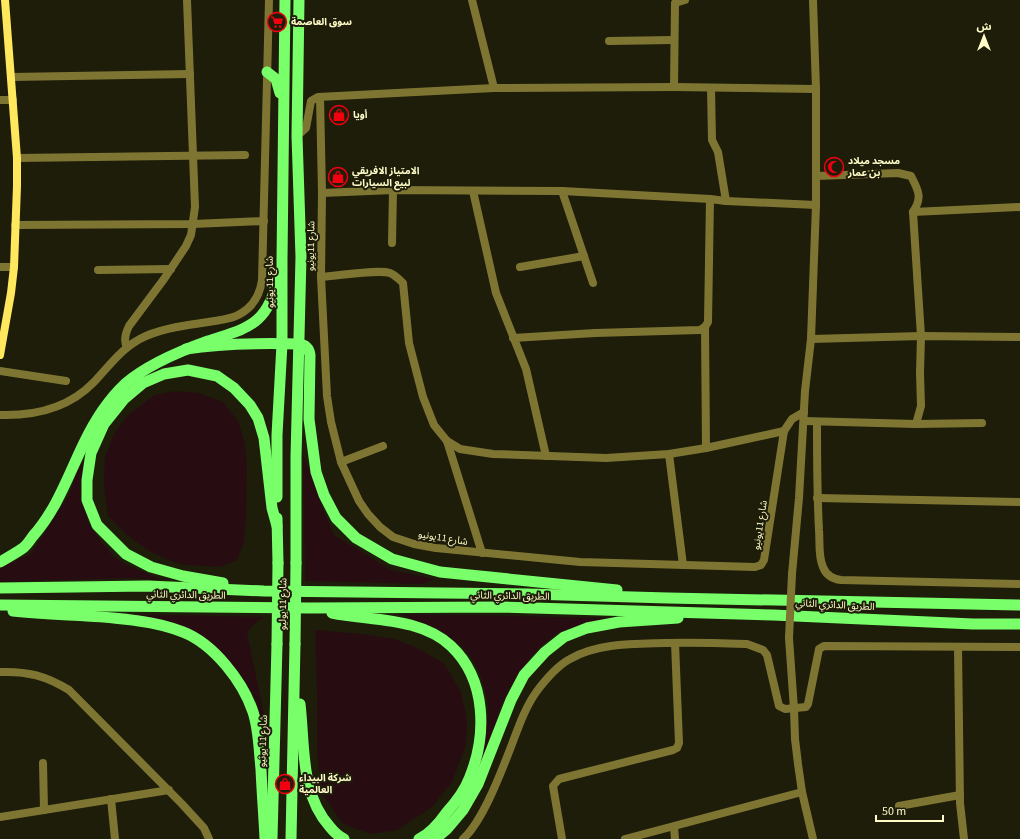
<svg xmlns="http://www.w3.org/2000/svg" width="1020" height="839" viewBox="0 0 1020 839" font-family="'Source Sans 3','Noto Sans Arabic',sans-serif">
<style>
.green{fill:#270d12}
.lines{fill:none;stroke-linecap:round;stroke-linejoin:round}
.minor{stroke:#7f7533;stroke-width:8}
.tertiary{stroke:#7f7533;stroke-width:8}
.secondary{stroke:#ffe85e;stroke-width:8}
.trunk{stroke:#78ff6a;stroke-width:11}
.tertiary-bridge{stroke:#7f7533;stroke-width:8}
.trunk-bridge{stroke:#78ff6a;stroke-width:11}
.labels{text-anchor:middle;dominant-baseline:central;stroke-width:4;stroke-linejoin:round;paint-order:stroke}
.poi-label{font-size:10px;font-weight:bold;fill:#fffcc7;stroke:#1d1d0a;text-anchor:start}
.street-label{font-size:10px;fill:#fffcc7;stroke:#1d1d0a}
</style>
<rect width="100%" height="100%" fill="#1d1d0a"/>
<g class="green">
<polygon points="175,391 199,393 223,402 238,421 245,444 247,466 246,517 244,542 237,560 220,567 187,565 173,562 147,550 126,534 108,516 104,485 105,457 114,434 126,417 154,395"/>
<polygon points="303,455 313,478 323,509 334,535 391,570 434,579 423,584 305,581"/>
<polygon points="84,460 81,481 81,498 88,522 102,543 114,557 125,564 162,580 129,578 0,582 0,567 31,554 69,495 77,472"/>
<path d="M119,614l145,3 -11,8 -6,8 19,91 -4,1c-2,-8 -3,-17 -6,-24 -9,-20 -22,-36 -37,-50z"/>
<path d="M400,614l209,4 -50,14 -15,11 -15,16 -13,18 -14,26 -22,67c-2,-21 9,-42 8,-64 0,-8 -4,-18 -6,-26 -13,-41 -46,-52 -82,-66z"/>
<polygon points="315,630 362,634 394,639 415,647 444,663 461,692 467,720 466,745 452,782 432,807 397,830 371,834 343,824 321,792 317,752 317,690"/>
</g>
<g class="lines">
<g class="minor">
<polyline points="472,0 494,88"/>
<polyline points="609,41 674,40"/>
<polyline points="11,77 190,74"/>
<polyline points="674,87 675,3 685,0"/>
<polyline points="711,88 712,140 718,152 726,201"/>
<polyline points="320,97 322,193 321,277 327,396 331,422 341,462 359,501 368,514 380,527 393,537 414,544 436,548 580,562 755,567 761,565 764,560 784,431 792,419 804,412"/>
<polyline points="0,100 13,100"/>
<polyline points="297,136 306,128 311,101 318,97 494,88 674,87 816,89"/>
<polyline points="17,158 245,155"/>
<path d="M817,176l81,-3 13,3c7,14 12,21 2,36l107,-5"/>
<polyline points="473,191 496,293 526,369 546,456"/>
<polyline points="562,191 593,283"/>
<polyline points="322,193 393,190 562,191 710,199 726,201 816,205"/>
<polyline points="913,212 921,336 920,373 921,406 916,424"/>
<polyline points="15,225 193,224 264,221"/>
<polyline points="392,243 393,190"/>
<polyline points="0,267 14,267"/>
<polyline points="520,267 584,256"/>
<polyline points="98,270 171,269"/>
<path d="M321,277c16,-1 56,-8 69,-4 5,2 9,6 13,10l6,60 14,54 11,28 13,16 13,8 33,5 113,4 63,-4 37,-6 78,-17"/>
<polyline points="705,327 706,448"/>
<polyline points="513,338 595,333 700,330 705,327 708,322 710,199"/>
<polyline points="811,339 921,336 1020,337"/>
<path d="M127,347c-4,-7 -1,-15 2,-21l35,-47 22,-33 5,-11 4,-28 -8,-207"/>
<polyline points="0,371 66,381"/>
<path d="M0,415c35,1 69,-7 94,-33 17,-18 29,-36 52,-46 19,-8 41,-11 62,-14 10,-2 22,-2 32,-8 13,-7 20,-20 22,-34l7,-280"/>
<polyline points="804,421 916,424 982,423"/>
<path d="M817,422c0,36 0,72 2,108 1,12 -1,26 4,37 3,8 10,12 18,13l179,4"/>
<polyline points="447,441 482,553"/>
<polyline points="669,454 683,565"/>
<polyline points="341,462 383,446"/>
<polyline points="817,498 1020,502"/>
<polyline points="958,647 960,803 964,839"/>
<path d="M0,672c28,-1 46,4 69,18l113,114 22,24 5,11"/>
<polyline points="43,763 44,810"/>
<polyline points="111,799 115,839"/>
<polyline points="899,806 960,795"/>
<polyline points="0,817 169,790"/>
<polyline points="674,827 675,839"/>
<path d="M463,839c18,-16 35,-59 44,-82 9,-22 16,-47 30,-66 9,-12 20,-25 33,-32 28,-16 63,-15 95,-16 27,-1 54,0 82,1l16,6 4,5 12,51 6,3 21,-2 2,-3 11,-55 5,-3 196,1"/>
<polyline points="562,839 553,786 559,779 673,750 677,748 679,743 675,643"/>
<polyline points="625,839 802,792"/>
</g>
<g class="tertiary">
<polyline points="792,574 799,498 805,391 811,339 816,205 816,89 813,0"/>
<polyline points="789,638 794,709 795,739 798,764 802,792 813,839"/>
</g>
<polyline class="secondary" points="0,355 11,293 14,267 17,186 17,158 5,0"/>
<g class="trunk">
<polyline points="267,72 276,79 280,93"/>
<path d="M186,349c38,-6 75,-6 113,-5 7,1 10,4 11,11l-1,64 7,53 8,23 12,23 20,20 36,21 48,13 177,18"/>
<polyline points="277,497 277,435 282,344 282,260 285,0"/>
<polyline points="277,518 278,563"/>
<path d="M0,562c7,-4 16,-9 23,-14 4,-3 7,-8 10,-12 24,-27 35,-60 51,-93 10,-21 24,-43 41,-59 23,-20 55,-33 83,-43 17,-6 37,-10 50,-22 12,-11 17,-27 20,-43"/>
<polyline points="296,563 296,457 301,257 297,136 299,0"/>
<polyline points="223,583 183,576 151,567 126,554 97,525 87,500 87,480 91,453 104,424 124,399 143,383 164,374 188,370 217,376 234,388 250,405 258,418 264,438 272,508 277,526"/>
<polyline points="0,588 148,586 264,591 528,594 668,598 1020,605"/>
<polyline points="0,605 310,608 502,607 773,615 973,624 1020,624"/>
<path d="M13,611c42,5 84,3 126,10 15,2 31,6 44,11 31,12 60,50 70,80 6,18 6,39 8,57 1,24 3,47 4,70"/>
<path d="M332,613c39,8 88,4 119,33 36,34 36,90 18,133 -5,13 -13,23 -22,33 -7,10 -17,22 -28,27"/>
<path d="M300,704c5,42 0,90 30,123 4,5 8,9 14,12"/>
<polyline points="272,839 277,644"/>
<polyline points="291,839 295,644"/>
<polyline points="435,839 447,829 463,810 478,784 511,700 524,675 545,652 564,637 587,628 619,622 678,618"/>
</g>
<polyline class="tertiary-bridge" points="789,638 792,574"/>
<g class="trunk-bridge">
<polyline points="277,644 278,563"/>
<polyline points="295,644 296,563"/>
</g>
</g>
<defs>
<g id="supermarket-ring" transform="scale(1)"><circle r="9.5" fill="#1d1d0a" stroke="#f20010" stroke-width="1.5"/><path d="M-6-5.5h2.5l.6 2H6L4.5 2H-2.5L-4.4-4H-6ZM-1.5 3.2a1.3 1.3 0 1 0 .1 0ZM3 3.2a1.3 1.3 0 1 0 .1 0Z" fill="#f20010"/></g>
<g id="shop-ring" transform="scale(1)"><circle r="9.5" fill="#1d1d0a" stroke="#f20010" stroke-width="1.5"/><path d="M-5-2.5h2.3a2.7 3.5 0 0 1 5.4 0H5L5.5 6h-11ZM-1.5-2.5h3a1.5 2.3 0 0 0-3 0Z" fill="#f20010"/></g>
<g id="mosque-ring" transform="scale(1)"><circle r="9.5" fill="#1d1d0a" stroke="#f20010" stroke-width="1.5"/><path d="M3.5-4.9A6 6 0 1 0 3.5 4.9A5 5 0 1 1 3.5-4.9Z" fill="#f20010"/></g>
</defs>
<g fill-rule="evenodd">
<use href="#supermarket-ring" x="277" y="22"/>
<use href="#shop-ring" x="339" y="115"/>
<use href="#mosque-ring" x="834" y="167"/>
<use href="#shop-ring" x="338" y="177"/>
<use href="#shop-ring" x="285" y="784"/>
</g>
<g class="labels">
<g class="poi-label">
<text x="291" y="22">سوق العاصمة</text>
<text x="353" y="115">أويا</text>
<text x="848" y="161">مسجد ميلاد<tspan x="848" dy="12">بن عمار</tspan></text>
<text x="352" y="171">الامتياز الافريقي<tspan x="352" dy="12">لبيع السيارات</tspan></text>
<text x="299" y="778">شركة البيداء<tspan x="299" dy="12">العالمية</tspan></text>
</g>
<g class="street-label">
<text transform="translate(311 246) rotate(-89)">شارع 11يونيو</text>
<text transform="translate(270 282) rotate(-91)">شارع 11 يونيو</text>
<text transform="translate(760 525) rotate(-81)">شارع 11يونيو</text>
<text transform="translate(443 538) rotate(9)">شارع 11يونيو</text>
<text transform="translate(186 595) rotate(1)">الطريق الدائري الثاني</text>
<text transform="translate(510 596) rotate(1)">الطريق الدائري الثاني</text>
<text transform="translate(283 604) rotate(-89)">شارع 11 يوليو</text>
<text transform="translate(835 605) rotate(3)">الطريق الدائري الثاني</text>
<text transform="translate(263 741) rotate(-88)">شارع 11 يونيو</text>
</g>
</g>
<g transform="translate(984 36)" stroke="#1d1d0a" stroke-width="3" paint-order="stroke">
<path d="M0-3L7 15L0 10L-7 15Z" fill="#fffcc7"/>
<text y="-6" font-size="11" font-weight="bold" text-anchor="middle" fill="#fffcc7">ش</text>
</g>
<path d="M876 815v6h67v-6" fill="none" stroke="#fffcc7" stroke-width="2"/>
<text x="882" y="815" font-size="12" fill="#fffcc7" stroke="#1d1d0a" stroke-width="3" paint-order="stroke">50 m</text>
</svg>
